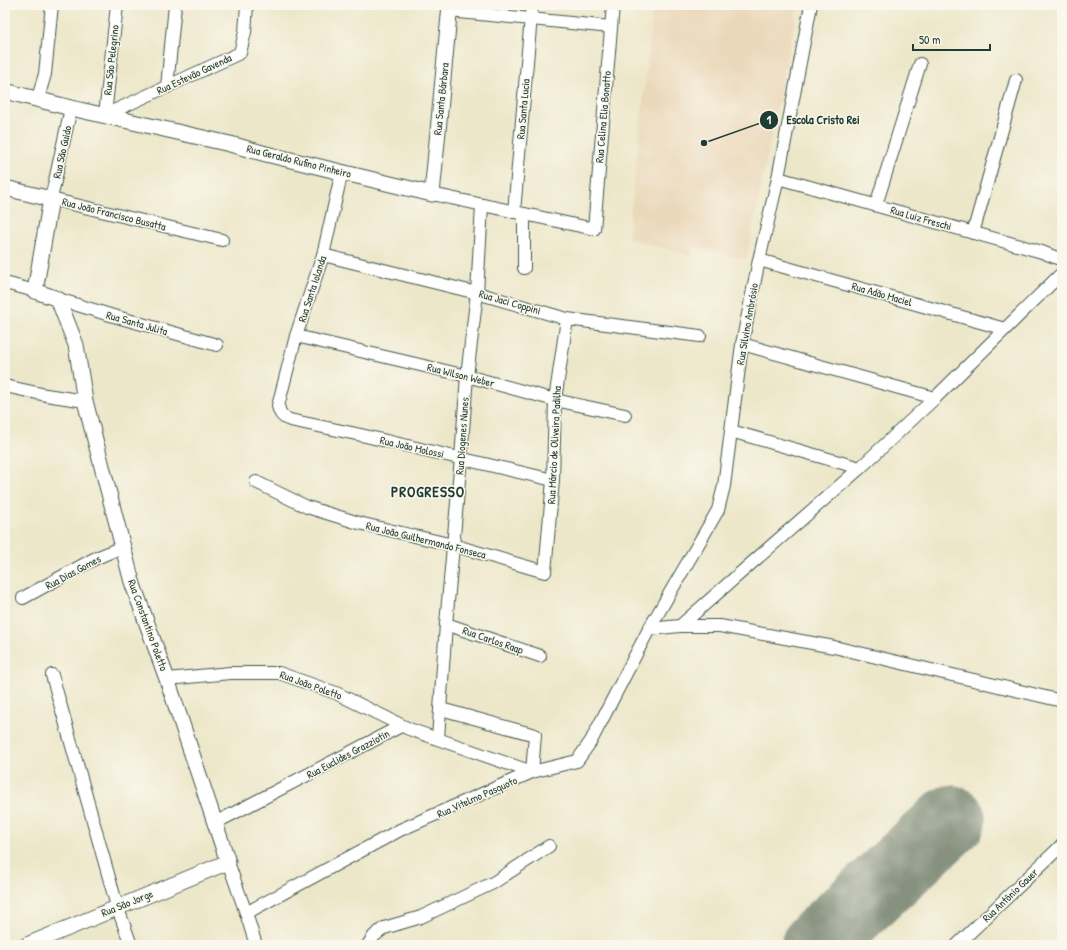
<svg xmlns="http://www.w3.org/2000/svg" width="1067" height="950" viewBox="0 0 1067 950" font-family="'Patrick Hand',sans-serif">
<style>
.built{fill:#ead8ba}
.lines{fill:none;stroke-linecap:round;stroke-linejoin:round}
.runway{stroke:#86927f;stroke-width:70}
.minor-casing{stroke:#3e564a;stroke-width:14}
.tertiary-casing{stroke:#3e564a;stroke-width:17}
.minor{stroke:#fff;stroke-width:12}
.tertiary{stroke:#fff;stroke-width:15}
.labels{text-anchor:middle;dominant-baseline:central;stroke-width:3;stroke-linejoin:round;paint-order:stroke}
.street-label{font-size:11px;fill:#1f3d34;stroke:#fbf7ec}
.district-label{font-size:15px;font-weight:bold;letter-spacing:1px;fill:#1f3d34;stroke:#fbf7ec}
.leader{fill:none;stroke:#1f3d34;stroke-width:1.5}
.callout-dot{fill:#1f3d34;stroke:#fbf7ec;stroke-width:1.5}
.mark-label{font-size:12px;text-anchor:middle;font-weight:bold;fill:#fff}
.callout-label{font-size:12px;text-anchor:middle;font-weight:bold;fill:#1f3d34;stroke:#fbf7ec;stroke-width:3;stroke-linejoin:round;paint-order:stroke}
</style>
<rect width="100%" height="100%" fill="#fbf7ec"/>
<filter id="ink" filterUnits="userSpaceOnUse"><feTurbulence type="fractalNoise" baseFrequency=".025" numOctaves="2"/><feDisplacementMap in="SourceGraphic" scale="8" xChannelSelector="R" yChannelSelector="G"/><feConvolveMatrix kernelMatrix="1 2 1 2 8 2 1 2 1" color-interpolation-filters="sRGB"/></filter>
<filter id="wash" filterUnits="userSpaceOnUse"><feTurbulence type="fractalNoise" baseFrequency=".012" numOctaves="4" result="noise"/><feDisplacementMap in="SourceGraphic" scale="16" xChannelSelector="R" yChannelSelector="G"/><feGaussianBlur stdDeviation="0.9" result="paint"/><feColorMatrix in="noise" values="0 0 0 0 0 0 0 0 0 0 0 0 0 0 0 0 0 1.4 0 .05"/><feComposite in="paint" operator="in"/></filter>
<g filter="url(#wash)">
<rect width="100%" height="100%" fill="#ede7ca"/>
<polygon class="built" points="653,5 798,5 746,260 695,247 692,256 628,238 649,47"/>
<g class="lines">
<polyline class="runway" points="816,945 951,820"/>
</g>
</g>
<g filter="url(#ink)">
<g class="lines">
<g class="minor-casing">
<g id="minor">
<polyline points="449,11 611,27"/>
<polyline points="167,87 175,5"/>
<polyline points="38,98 45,74 52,5"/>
<polyline points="71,108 51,199 222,240"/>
<polyline points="105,115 240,53 245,32 247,5"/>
<polyline points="105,115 117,5"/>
<path d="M342,171l-19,84 -27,81 -18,70c2,8 4,11 12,14l71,15 192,45"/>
<polyline points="778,178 1042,252 1062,260"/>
<polyline points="432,194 594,229 613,5"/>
<polyline points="876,205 920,64"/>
<polyline points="514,212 532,5"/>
<polyline points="524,214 524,268"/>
<polyline points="973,233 1016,80"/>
<polyline points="323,255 477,293 567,319 700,336"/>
<polyline points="759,260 1005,329"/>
<polyline points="5,283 35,291"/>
<polyline points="58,299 110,315 217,345"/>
<polyline points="296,336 467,376 555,400 625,415"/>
<polyline points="742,344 935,398"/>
<polyline points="5,386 46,395 85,401"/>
<polyline points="731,431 860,468"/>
<polyline points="256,482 307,507 359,523 453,545 545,572 553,480 555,400 567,319"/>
<polyline points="23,598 94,559 122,547"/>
<polyline points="446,624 540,656"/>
<polyline points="680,626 860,468 935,398 1062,273"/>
<polyline points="649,629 680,626 720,626 834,647 1062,701"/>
<polyline points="52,675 117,906 131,945"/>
<polyline points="167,679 230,673 279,673 336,693 409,729 532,772"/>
<polyline points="441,709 535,735 532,772"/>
<polyline points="438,738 446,624 461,458 467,376 477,293 482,206"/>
<polyline points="215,823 401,726"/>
<polyline points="228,862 246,913 256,945"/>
<polyline points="246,913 400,830 532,772 577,761 591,741 649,629 718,510 724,486 742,344 759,260 778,178 811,5"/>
<polyline points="368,945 374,936 384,928 421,917 493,883 549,846"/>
<polyline points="957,945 1062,845"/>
</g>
</g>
<g class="tertiary-casing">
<g id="tertiary">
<polyline points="5,91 71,108 230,144 266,154 432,194 450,5"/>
<polyline points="5,188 51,199 35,291 58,299 76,345 85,401 132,582 167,679 228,862 27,945"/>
</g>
</g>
<use href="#minor" class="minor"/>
<use href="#tertiary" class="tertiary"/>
</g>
</g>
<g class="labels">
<g class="street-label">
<text transform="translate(111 60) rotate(-84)">Rua São Pelegrino</text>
<text transform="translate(194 74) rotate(-25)">Rua Estevão Gavenda</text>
<text transform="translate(441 99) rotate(-84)">Rua Santa Bárbara</text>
<text transform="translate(523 109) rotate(-85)">Rua Santa Lucia</text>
<text transform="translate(603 117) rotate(-85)">Rua Celina Elia Bonatto</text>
<text transform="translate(62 152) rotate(-78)">Rua São Guido</text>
<text transform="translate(299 161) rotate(14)">Rua Geraldo Rufino Pinheiro</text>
<text transform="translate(114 214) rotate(14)">Rua João Francisco Busatta</text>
<text transform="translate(921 218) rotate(16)">Rua Luiz Freschi</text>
<text transform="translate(312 289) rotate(-72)">Rua Santa Iolanda</text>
<text transform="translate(882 294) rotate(16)">Rua Adão Maciel</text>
<text transform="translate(510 302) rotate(16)">Rua Jaci Coppini</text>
<text transform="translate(137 323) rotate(16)">Rua Santa Julita</text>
<text transform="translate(747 324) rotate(-80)">Rua Silvino Ambrósio</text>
<text transform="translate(461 375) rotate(14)">Rua Wilson Weber</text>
<text transform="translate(462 436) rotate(-86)">Rua Diogenes Nunes</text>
<text transform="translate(554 445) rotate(-87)">Rua Márcio de Oliveira Padilha</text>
<text transform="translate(412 447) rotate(13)">Rua João Molossi</text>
<text transform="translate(426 540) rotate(14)">Rua João Guilhermando Fonseca</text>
<text transform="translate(73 572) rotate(-28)">Rua Dias Gomes</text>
<text transform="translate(148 625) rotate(70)">Rua Constantino Poletto</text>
<text transform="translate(493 640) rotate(19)">Rua Carlos Raap</text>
<text transform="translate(311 685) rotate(20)">Rua João Poletto</text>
<text transform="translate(348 754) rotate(-28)">Rua Euclides Grazziotin</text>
<text transform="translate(477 797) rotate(-24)">Rua Vitelmo Pasquoto</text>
<text transform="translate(1010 895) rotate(-44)">Rua Antônio Gauer</text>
<text transform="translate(127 903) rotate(-22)">Rua São Jorge</text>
</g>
<g class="district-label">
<text x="428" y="491">PROGRESSO</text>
</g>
</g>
<path class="leader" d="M704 143L769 120"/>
<g class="callout-dot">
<circle cx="704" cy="143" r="4"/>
<circle cx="769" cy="120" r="10"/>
</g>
<g class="mark-label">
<text x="769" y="124">1</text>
</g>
<g class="callout-label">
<text x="823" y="124">Escola Cristo Rei</text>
</g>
<rect width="1067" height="950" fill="none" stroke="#fbf7ec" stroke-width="20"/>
<path d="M913 44v6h77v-6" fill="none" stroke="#1f3d34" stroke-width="2"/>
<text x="919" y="44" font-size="12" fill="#1f3d34" stroke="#fbf7ec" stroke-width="3" paint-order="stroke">50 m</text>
</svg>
